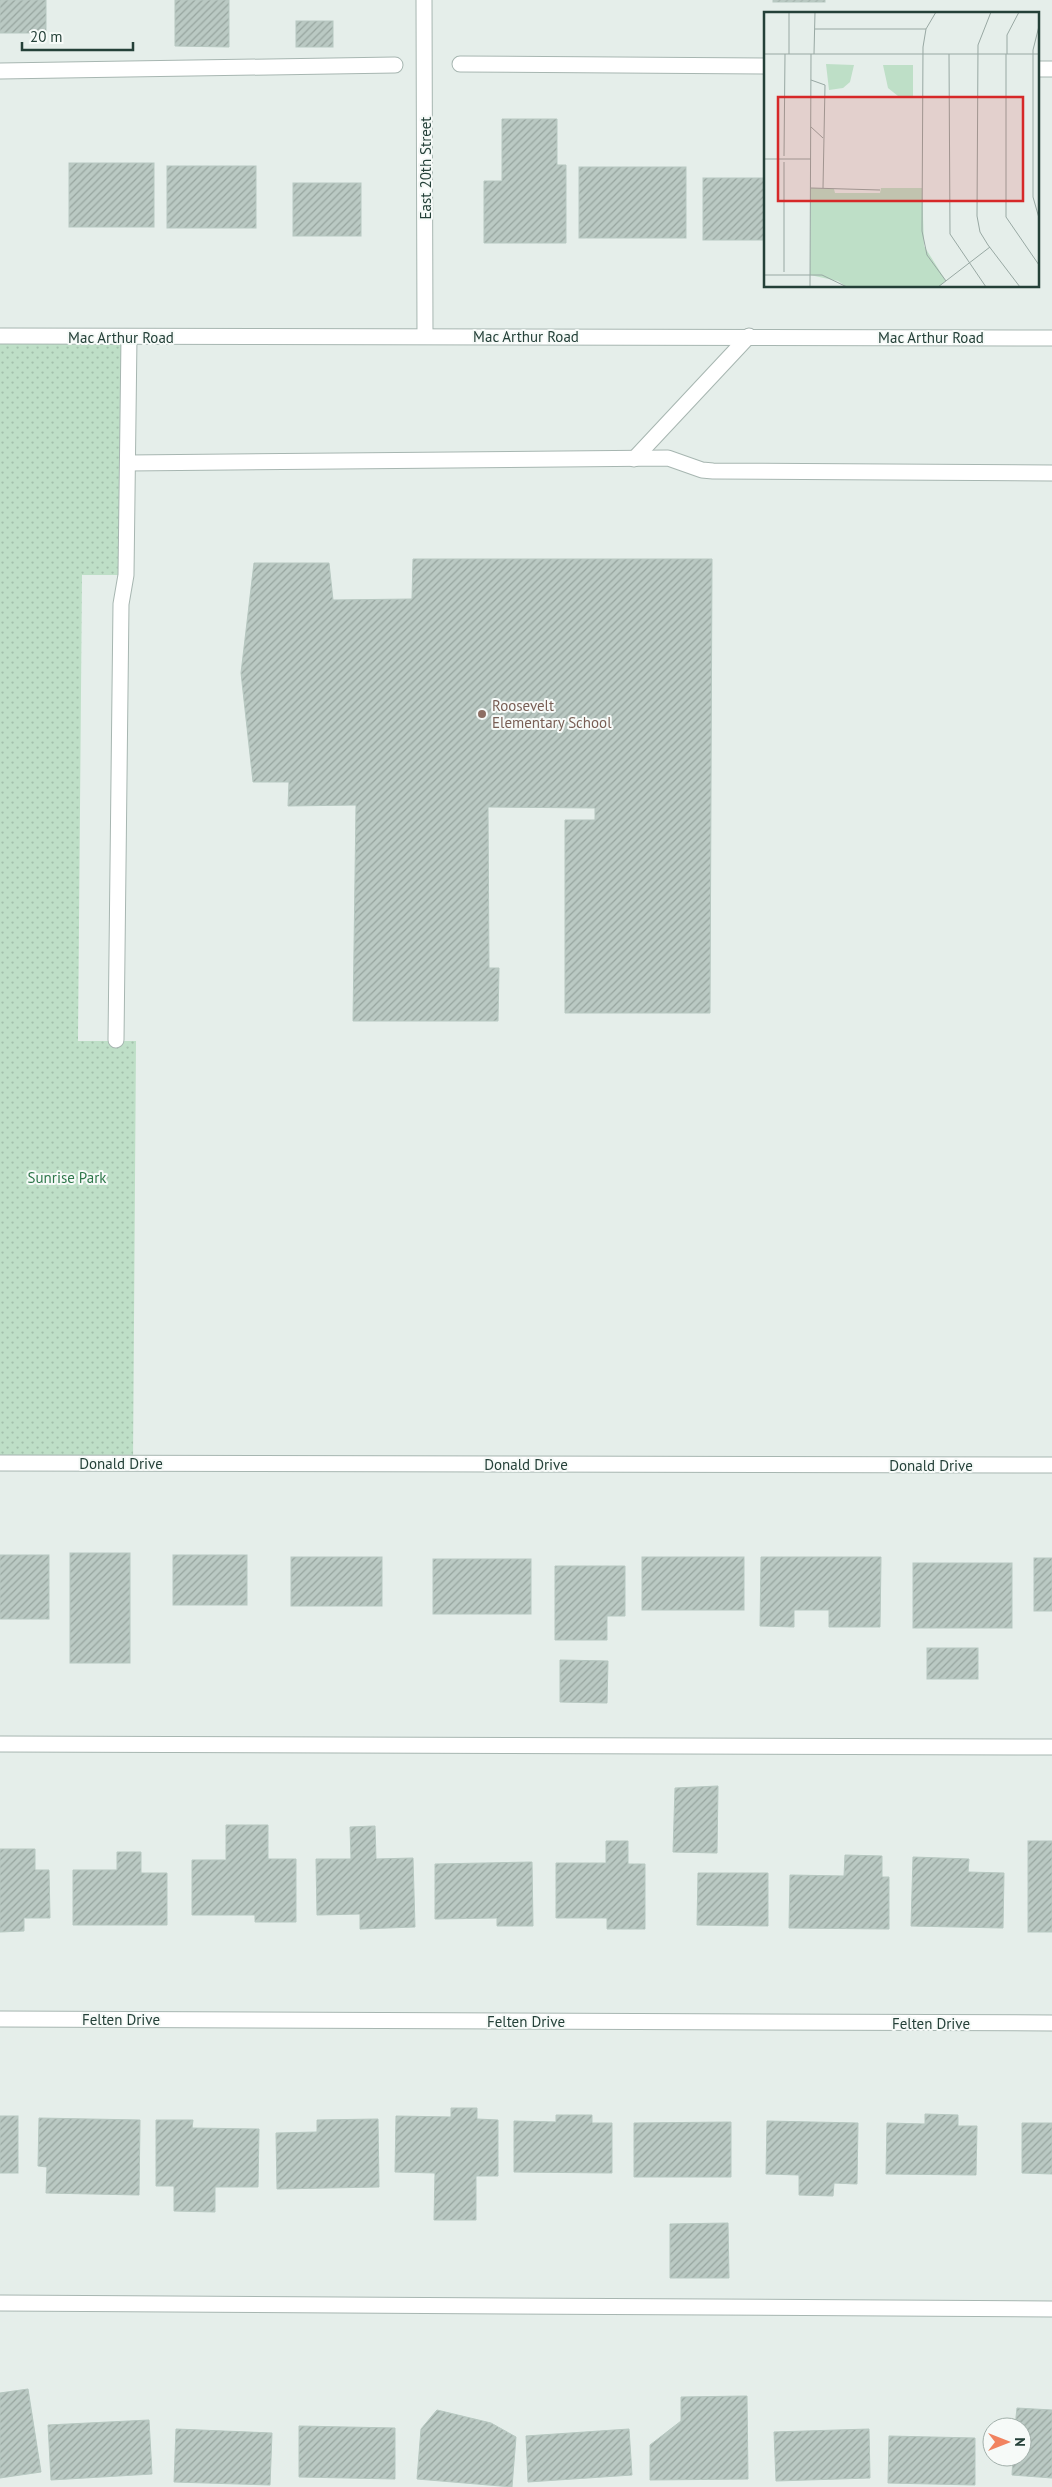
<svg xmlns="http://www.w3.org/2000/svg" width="1052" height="2487" viewBox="0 0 1052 2487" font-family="'PT Sans',sans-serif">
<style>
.park{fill:url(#park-dots)}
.building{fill:url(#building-hatch);stroke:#b7c8c1}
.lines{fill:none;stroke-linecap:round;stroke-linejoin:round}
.service-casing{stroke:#a7b6b1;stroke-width:17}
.minor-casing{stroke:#a7b6b1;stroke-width:17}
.service{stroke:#fff;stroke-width:15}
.minor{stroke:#fff;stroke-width:15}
.education-dot{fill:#8d6e63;stroke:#f6faf8;stroke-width:2}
.labels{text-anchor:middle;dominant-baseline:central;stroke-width:4;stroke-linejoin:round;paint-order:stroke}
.street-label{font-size:15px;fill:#244038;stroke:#f6faf8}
.education-label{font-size:15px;fill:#785e54;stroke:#f6faf8;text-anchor:start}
.park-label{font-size:15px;fill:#2e774a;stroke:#f6faf8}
.inset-road{fill:none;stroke:#98a8a3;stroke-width:1}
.view{fill:#d62828;fill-opacity:0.15;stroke:#d62828;stroke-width:2.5}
.inset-edge{fill:none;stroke:#244038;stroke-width:2.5}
</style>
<defs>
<pattern id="park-dots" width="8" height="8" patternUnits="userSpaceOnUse" patternTransform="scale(1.25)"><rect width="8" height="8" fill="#bedfc7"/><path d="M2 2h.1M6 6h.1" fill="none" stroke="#a3c0ac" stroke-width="1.8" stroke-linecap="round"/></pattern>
<pattern id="building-hatch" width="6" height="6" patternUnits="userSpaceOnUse" patternTransform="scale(1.25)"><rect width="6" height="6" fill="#bac9c3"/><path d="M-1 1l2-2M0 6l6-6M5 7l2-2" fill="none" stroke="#97a59f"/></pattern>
</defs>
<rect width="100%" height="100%" fill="#e5eeea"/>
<polygon class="park" points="0,336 129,337 126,575 82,575 78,1041 136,1041 133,1463 0,1463"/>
<g class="building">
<rect x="0" y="0" width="46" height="33"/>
<polygon points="175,0 229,0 229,47 175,46"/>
<rect x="773" y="0" width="52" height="2"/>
<rect x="296" y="21" width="37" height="26"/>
<polygon points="502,119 557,119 557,165 566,165 566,243 484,243 484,181 502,181"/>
<rect x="69" y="163" width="85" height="64"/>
<rect x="167" y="166" width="89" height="62"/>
<rect x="579" y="167" width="107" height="71"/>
<rect x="703" y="178" width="63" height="62"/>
<rect x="293" y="183" width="68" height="53"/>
<polygon points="413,559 712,559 710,1013 565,1013 565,820 595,820 595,808 488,807 489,968 499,968 498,1021 353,1021 356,805 288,806 289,782 253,782 241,673 254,563 329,563 333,600 412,599"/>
<rect x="70" y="1553" width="60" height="110"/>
<rect x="0" y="1555" width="49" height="64"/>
<rect x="173" y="1555" width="74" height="50"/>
<rect x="291" y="1557" width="91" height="49"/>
<rect x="642" y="1557" width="102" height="53"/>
<polygon points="761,1557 881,1557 880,1627 829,1627 829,1610 794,1610 794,1627 760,1626"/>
<rect x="1034" y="1558" width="18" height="53"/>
<rect x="433" y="1559" width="98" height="55"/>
<rect x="913" y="1563" width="99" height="65"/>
<polygon points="555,1566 625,1566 625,1616 607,1616 607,1640 555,1640"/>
<rect x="927" y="1648" width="51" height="31"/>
<polygon points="560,1660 608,1661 607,1703 560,1702"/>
<polygon points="718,1786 717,1853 673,1852 675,1788"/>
<polygon points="226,1825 268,1825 268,1859 296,1859 296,1922 255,1922 255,1915 192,1915 192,1860 226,1860"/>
<polygon points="375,1826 376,1859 413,1858 415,1927 360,1929 360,1914 317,1915 316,1859 351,1859 350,1827"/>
<polygon points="606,1841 628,1841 628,1864 645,1864 645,1929 607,1929 607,1918 556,1918 556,1863 606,1863"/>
<rect x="1028" y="1841" width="24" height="91"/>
<polygon points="0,1849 35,1849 35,1870 49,1870 50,1918 24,1918 24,1931 0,1932"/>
<polygon points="117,1852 141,1852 141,1873 167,1873 167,1925 73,1925 73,1870 117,1870"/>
<polygon points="845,1855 882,1856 882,1877 889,1877 889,1929 789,1928 790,1875 844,1876"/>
<polygon points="913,1857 969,1859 968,1872 1004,1873 1003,1928 911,1926"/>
<polygon points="532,1862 533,1926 497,1926 497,1918 435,1919 435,1864"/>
<polygon points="698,1873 768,1873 768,1926 697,1925"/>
<polygon points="451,2108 477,2108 477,2119 498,2120 498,2176 476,2176 476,2220 434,2220 435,2173 395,2172 396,2116 451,2117"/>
<polygon points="925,2114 958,2115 958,2126 977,2126 976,2175 886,2174 887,2123 925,2124"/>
<polygon points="556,2115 592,2115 592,2123 612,2123 612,2173 514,2172 514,2121 556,2122"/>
<rect x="0" y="2116" width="18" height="57"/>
<polygon points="39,2118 140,2120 139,2195 46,2193 47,2167 38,2166"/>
<polygon points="378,2119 379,2187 277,2189 276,2133 317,2132 317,2120"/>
<polygon points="156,2120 193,2120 192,2128 259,2129 258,2187 215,2187 215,2212 174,2211 174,2186 156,2186"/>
<polygon points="767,2121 858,2123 857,2184 834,2183 833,2196 799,2195 799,2175 766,2174"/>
<polygon points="731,2122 731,2177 634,2177 634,2123"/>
<polygon points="1022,2123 1052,2123 1052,2174 1022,2173"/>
<polygon points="728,2223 729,2278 670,2278 670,2224"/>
<polygon points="28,2389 41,2472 0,2478 0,2393"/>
<polygon points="747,2396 748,2479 650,2480 650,2445 681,2421 681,2397"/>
<polygon points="1017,2408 1052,2410 1052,2478 1012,2475 1013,2457 1022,2457 1022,2427 1015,2427"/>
<polygon points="437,2410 491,2423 516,2437 512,2487 417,2479 421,2429"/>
<polygon points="149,2420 152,2474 51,2480 48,2425"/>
<polygon points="299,2426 395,2428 395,2479 299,2477"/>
<polygon points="176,2429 272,2433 270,2485 174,2482"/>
<polygon points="629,2429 632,2475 528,2482 526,2436"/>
<polygon points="869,2429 870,2478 776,2481 774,2432"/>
<polygon points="889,2436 975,2438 975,2485 888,2483"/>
</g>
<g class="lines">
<g class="service-casing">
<g id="service">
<polyline points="460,64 766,66"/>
<polyline points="1038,69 1052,69"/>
<polyline points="0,71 395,65"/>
<polyline points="0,1744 1052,1747"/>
<polyline points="0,2303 1052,2309"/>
</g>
</g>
<g class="minor-casing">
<g id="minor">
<polyline points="424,0 425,336"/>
<polyline points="0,336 1052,338"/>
<polyline points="634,459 749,336"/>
<polyline points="128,463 668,458 702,470 713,471 1052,473"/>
<polyline points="116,1040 121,604 126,575 129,337"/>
<polyline points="0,1463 1052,1465"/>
<polyline points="0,2019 1052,2023"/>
</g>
</g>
<use href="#service" class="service"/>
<use href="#minor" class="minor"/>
</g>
<circle class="education-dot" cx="482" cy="714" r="5"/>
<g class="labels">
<g class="street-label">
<text transform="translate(425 168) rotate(-90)">East 20th Street</text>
<text x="526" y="336">Mac Arthur Road</text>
<text x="121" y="337">Mac Arthur Road</text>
<text x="931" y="337">Mac Arthur Road</text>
<text x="121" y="1463">Donald Drive</text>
<text x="526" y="1464">Donald Drive</text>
<text x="931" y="1465">Donald Drive</text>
<text x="121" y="2019">Felten Drive</text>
<text x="526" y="2021">Felten Drive</text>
<text x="931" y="2023">Felten Drive</text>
</g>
<g class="education-label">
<text x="492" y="705">Roosevelt<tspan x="492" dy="17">Elementary School</tspan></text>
</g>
<g class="park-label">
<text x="67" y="1177">Sunrise Park</text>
</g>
</g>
<g transform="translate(764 12)">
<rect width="275" height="275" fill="#e5eeea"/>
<path d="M62,52l28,1 -4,17 -7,6 -14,2zM119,53h30v32l-15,-1 -10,-8z" fill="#bedfc7"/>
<path d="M47,176l23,1 1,4h45l1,-5h41l2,58 22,35 -8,6h-91l-9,-6 -28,-6z" fill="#bedfc7"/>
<path class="inset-road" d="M25,0v42M172,0l-10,17 -3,18 -1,184 5,24 19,26M227,0l-13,33 -1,171 3,16 8,13 32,42M275,14l-6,24v147l6,21M51,17h111M0,42h275M50,42l1,-42M185,42l1,180 36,53M242,42v163l33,48M243,42v-19l12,-23M47,68l14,5 -2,103M47,115l12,11M20,144l1,-102M0,147h47M47,176l69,2M20,260v-110M0,263h58l25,12M46,275l1,-233M174,275l52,-40"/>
<path class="view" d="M14,85h245v104h-245z"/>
<rect width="275" height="275" class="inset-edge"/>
</g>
<g transform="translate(1007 2442) rotate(90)"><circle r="24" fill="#f6faf8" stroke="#a2b0ab"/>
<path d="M0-4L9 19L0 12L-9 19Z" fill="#f18360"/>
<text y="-8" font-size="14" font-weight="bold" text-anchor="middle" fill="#244038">N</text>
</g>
<path d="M22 42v8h111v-8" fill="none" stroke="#244038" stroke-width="2.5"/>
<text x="30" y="42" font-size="15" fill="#244038" stroke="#f6faf8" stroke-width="4" paint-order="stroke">20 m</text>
</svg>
